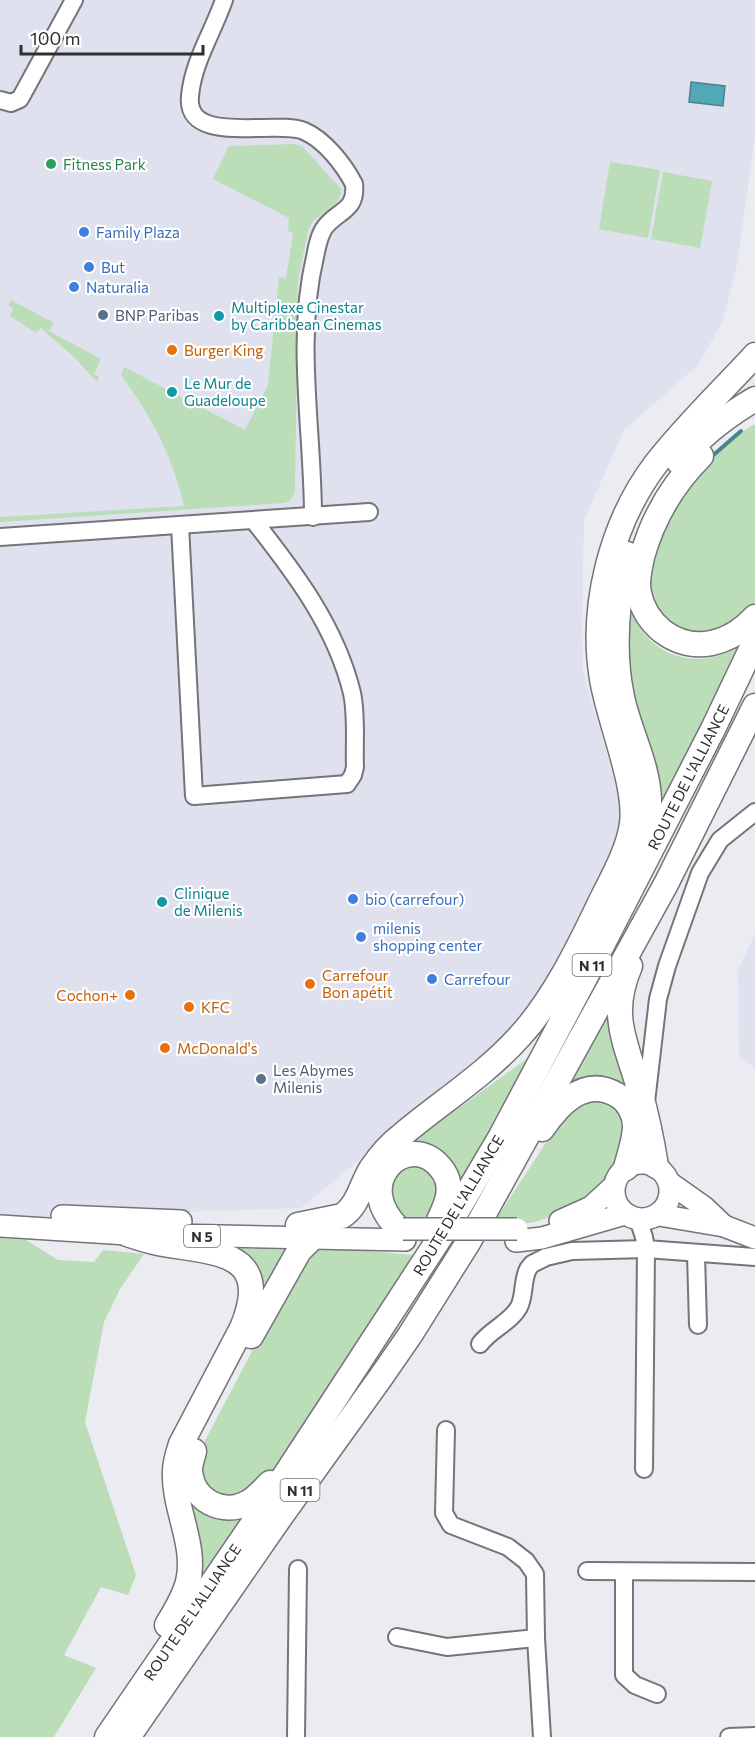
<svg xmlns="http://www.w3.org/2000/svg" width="755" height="1737" viewBox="0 0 755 1737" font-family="Commissioner,sans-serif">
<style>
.built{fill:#dfe1ee}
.green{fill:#bbddb8}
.water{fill:#52a8b6;stroke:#48848e;stroke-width:1.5}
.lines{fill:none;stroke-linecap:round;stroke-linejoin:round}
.stream{stroke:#48848e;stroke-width:4}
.minor-casing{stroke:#747479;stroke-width:20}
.major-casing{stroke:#747479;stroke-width:24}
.highway-casing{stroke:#747479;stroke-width:27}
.minor{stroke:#fff;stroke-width:16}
.major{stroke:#fff;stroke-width:21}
.highway{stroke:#fff;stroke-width:24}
.major-bridge-casing{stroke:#747479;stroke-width:24;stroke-linecap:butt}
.major-bridge{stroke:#fff;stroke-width:21}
.leisure-dot{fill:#2e9e5b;stroke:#fff;stroke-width:2}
.shop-dot{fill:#3f7fe0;stroke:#fff;stroke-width:2}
.service-dot{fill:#5c6f8a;stroke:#fff;stroke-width:2}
.culture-dot{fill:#0f9aa8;stroke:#fff;stroke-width:2}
.food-dot{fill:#e8710a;stroke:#fff;stroke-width:2}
.labels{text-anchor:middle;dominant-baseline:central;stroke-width:4.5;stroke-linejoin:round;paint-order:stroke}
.shield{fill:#fff;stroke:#6d6d6f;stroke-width:1.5}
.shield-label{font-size:14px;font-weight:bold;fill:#2f2f31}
.leisure-label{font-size:15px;fill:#27864d;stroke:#fff;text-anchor:start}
.shop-label{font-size:15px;fill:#366cbe;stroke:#fff;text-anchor:start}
.culture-label{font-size:15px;fill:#0d838f;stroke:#fff;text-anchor:start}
.service-label{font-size:15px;fill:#4e5e75;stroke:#fff;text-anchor:start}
.food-label{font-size:15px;fill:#c56008;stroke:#fff;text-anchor:start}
.street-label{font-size:15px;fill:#2f2f31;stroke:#fff}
</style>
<rect width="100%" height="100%" fill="#ebecf2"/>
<g class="built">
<polygon points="0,0 755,0 755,136 737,265 722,323 697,366 624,430 584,520 582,630 583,672 610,763 622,814 619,834 581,923 519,1023 494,1051 301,1208 0,1218"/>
<polygon points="755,934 755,1067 739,1056 738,970"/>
</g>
<g class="green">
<path d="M295,144l8,3 37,41 1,6 -5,9 -23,18 -5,10 -10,49 -3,209c-2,7 -3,12 -11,14l-284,19v-5l184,-11c-10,-47 -34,-92 -63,-131l3,-8 121,63 23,-45 11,-108 7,1 7,-45 -5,-1 1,-14 -76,-39 16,-33z"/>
<polygon points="610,162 660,170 648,238 599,229"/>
<polygon points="663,172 712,181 700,248 651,239"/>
<polygon points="11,300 54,323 49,331 101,359 94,374 99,377 97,382 75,358 41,328 36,333 10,316 13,309 8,305"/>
<polygon points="755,424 755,601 743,621 712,641 665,628 645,582 651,551 695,474 740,433"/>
<path d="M626,590c3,10 5,23 10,32 23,39 64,46 102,26l4,4 -89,177 -27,-147z"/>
<polygon points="613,999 631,1096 554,1104"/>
<polygon points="528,1058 455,1193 404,1145 445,1115 464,1104"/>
<polygon points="596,1097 625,1112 621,1161 609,1177 604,1188 574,1210 531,1223 493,1224 554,1130 580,1103"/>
<polygon points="425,1163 442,1183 431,1222 403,1223 386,1185 402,1169"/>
<polygon points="0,1238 26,1240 58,1260 94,1262 103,1250 144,1254 120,1289 104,1322 85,1422 136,1575 128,1595 101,1587 64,1655 96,1668 54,1737 0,1737"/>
<polygon points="314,1246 413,1255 310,1416 271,1473 247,1498 207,1495 196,1466 200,1450 296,1268"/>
<path d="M225,1248l69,2 -32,50c1,-33 -12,-35 -37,-52z"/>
<polygon points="181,1486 243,1516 244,1521 194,1591"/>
</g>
<polygon class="water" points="691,82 725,86 723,106 689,102"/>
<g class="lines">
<polyline class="stream" points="710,458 741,431"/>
<g class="minor-casing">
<g id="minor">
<path d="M224,0c-11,32 -31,62 -34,96 -5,51 87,23 114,35 21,9 40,34 50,53 3,27 -16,26 -29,43 -6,8 -8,20 -10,30 -20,84 -2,174 -2,260"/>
<polyline points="0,100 11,103 20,99 74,0"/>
<path d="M180,525l14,271 153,-12 6,-9 2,-8c-1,-24 2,-51 -3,-74 -16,-66 -57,-120 -98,-172"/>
<polyline points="0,537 369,512"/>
<polyline points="646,1102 658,999 667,966 700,873 720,840 755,812"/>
<polyline points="638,1219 644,1237 646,1249 644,1469"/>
<polyline points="696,1254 698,1325"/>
<path d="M480,1344c11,-15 30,-21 39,-37 6,-12 3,-26 9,-38l4,-5 14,-7 26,-6 74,-2 109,8"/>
<polyline points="446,1430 444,1513 451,1525 508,1547 526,1561 535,1574 536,1638 542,1737"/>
<polyline points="587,1571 755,1572"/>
<polyline points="624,1572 624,1675 635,1685 657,1694"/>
<polyline points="397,1637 447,1647 536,1638"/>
<polyline points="296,1737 298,1569"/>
<polyline points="729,1737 755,1736"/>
</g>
</g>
<g class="major-casing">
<g id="major">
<circle cx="642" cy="1191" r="28"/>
<polyline points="670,1183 704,1207 724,1226"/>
<polyline points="659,1215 724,1226 755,1238"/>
<polyline points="62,1216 181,1221"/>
<polyline points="560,1221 591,1207 614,1186"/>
<polyline points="0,1226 127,1234 405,1240"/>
<polyline points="516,1241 542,1238 625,1214"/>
</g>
</g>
<g class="highway-casing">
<g id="highway">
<path d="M701,456c-29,29 -48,61 -59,101 -2,11 -6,24 -3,36 3,16 11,28 23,38 32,24 68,13 93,-14"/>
<path d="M679,462c21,-26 47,-46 76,-63"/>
<path d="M627,554c-10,46 -15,96 -5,143 7,34 26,67 27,103 1,13 -4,28 -6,41"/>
<path d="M630,966c-22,51 -3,78 10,126 7,24 12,49 16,74"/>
<path d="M542,1129c17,-25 43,-53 75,-34 11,6 18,19 18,31 0,14 -6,29 -9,42"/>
<path d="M298,1225l44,-9c16,-10 19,-31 29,-47 8,-12 19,-25 31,-34 39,-33 83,-60 118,-99 33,-36 58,-87 79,-131 12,-25 29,-53 33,-81 5,-39 -23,-103 -30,-145 -12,-72 9,-155 53,-214 30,-39 67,-74 100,-110"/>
<path d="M399,1229c-50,-47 9,-100 41,-62 15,17 8,35 -1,53"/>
<path d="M127,1234c9,3 18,6 27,8 54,12 122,4 88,86l-61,116c-3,9 -6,18 -6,27 -2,37 22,74 13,111 -4,15 -13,30 -21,43"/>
<polyline points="251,1336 299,1251 312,1238"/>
<path d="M194,1451c-1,6 -4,12 -4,18 1,31 33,48 59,33 8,-5 15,-13 21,-19"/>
<polyline points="107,1737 263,1509 329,1408 454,1216 501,1136 596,957 713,729 755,641"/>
<polyline points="128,1737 279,1519 381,1377 410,1335 469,1241 666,884 755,706"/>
</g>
</g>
<use href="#minor" class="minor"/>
<use href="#major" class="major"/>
<use href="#highway" class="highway"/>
<g class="major-bridge-casing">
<polyline id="major-bridge" points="403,1229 517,1229"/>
</g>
<use href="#major-bridge" class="major-bridge"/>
</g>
<circle class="leisure-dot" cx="51" cy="164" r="6"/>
<g class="shop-dot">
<circle cx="84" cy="232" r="6"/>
<circle cx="89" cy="267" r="6"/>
<circle cx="74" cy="287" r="6"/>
<circle cx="353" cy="899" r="6"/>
<circle cx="361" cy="937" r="6"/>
<circle cx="432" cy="979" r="6"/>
</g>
<g class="service-dot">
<circle cx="103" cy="315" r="6"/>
<circle cx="261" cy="1079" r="6"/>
</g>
<g class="culture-dot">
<circle cx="219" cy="316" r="6"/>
<circle cx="172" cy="392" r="6"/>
<circle cx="162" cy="902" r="6"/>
</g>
<g class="food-dot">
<circle cx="172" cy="350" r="6"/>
<circle cx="310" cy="984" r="6"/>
<circle cx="130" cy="995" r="6"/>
<circle cx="189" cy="1007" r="6"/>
<circle cx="165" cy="1048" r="6"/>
</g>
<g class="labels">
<g class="shield">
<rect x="572.5" y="954" width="39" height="22" rx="4.5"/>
<rect x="184" y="1225" width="36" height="22" rx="4.5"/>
<rect x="280.5" y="1479" width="39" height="22" rx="4.5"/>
</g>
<g class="shield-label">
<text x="592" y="965">N 11</text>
<text x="202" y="1236">N 5</text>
<text x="300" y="1490">N 11</text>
</g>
<g class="leisure-label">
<text x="63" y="164">Fitness Park</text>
</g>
<g class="shop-label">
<text x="96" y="232">Family Plaza</text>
<text x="101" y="267">But</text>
<text x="86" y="287">Naturalia</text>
<text x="365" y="899">bio (carrefour)</text>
<text x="373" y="928">milenis<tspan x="373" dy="17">shopping center</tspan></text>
<text x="444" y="979">Carrefour</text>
</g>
<g class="culture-label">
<text x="231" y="307">Multiplexe Cinestar<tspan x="231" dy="17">by Caribbean Cinemas</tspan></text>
<text x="184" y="383">Le Mur de<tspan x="184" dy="17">Guadeloupe</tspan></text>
<text x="174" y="893">Clinique<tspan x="174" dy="17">de Milenis</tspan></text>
</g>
<g class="service-label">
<text x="115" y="315">BNP Paribas</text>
<text x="273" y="1070">Les Abymes<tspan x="273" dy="17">Milenis</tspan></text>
</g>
<g class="food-label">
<text x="184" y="350">Burger King</text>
<text x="322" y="975">Carrefour<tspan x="322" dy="17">Bon apétit</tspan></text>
<text x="118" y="995" text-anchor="end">Cochon+</text>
<text x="201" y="1007">KFC</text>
<text x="177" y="1048">McDonald's</text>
</g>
<g class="street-label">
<text transform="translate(688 777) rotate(-63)">ROUTE DE L'ALLIANCE</text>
<text transform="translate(458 1205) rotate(-59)">ROUTE DE L'ALLIANCE</text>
<text transform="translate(192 1612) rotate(-56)">ROUTE DE L'ALLIANCE</text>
</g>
</g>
<path d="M21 45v9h182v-9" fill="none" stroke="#2f2f31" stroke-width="3"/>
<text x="30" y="45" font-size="18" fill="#2f2f31" stroke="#ffffff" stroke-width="4.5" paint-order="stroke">100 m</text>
</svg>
